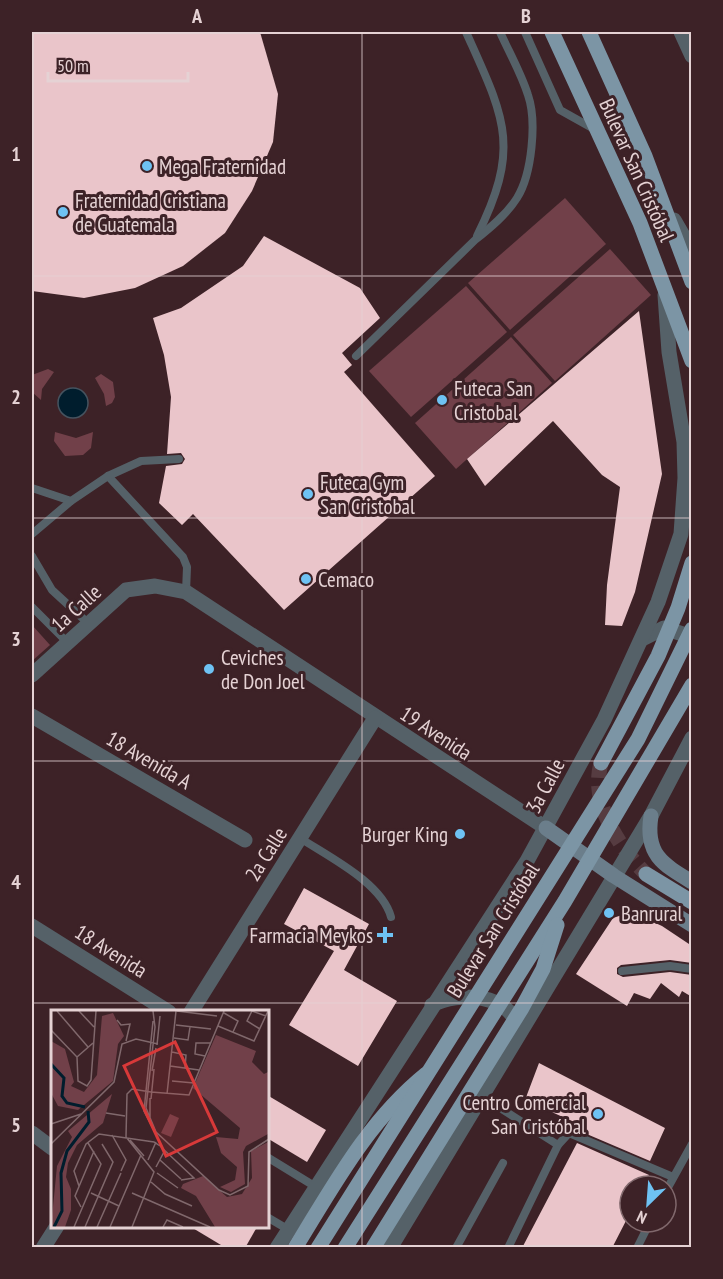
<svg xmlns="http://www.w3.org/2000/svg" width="723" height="1279" viewBox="0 0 723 1279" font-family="'PT Sans Narrow',sans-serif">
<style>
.green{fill:#714049}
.water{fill:#001d2d;stroke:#45535f;stroke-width:1.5}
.building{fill:#eac5ca}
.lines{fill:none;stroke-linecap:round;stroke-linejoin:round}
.primary-tunnel{stroke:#563c41;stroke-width:15;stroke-dasharray:15 8;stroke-linecap:butt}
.service{stroke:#556168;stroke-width:8}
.minor{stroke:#556168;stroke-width:15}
.tertiary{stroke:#556168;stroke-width:15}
.secondary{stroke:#6b7e8b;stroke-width:15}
.primary{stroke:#7c95a5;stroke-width:15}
.primary-bridge{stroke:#7c95a5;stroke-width:15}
.grid{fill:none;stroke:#e5d2d4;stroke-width:1.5;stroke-opacity:0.55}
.poi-dot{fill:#6ec2f3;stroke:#3d2227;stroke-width:2}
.labels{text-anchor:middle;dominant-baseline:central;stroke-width:6;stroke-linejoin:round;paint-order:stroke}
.poi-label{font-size:21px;fill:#e5d2d4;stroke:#3d2227;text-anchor:start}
.street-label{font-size:21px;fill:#e5d2d4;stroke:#3d2227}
.inset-river{fill:none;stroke:#001d2d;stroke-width:3}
.inset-road{fill:none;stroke:#80686c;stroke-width:1.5}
.view{fill:#d83939;fill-opacity:0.15;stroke:#d83939;stroke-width:3}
.inset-edge{fill:none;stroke:#e5d2d4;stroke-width:3}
.neatline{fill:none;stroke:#e5d2d4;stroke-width:2}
.grid-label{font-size:20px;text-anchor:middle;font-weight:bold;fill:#e5d2d4}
</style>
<rect width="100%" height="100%" fill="#3d2227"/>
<g class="green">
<polygon points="565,198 606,244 510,330 468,283"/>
<polygon points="610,249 651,295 555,381 513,335"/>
<polygon points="466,286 507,332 411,417 369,371"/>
<polygon points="511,337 552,383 456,469 415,423"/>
<polygon points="48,369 54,372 42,389 41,400 32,392 32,375"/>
<polygon points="101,374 113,382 115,397 112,403 106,406 104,394 95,378"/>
<polygon points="55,432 76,438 93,432 91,448 83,455 65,456 54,441"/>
<polygon points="32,625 50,645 32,661"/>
</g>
<circle class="water" cx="73" cy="403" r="15"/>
<g class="building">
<polygon points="32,32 260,32 278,94 273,142 252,191 225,233 183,266 135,288 84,298 32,291"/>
<polygon points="264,236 360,288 380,318 342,353 352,365 344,372 435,476 284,610 193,514 182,525 159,503 166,466 182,464 185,459 181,453 167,454 171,397 164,355 153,318 181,308 243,266"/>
<polygon points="639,311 662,474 635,592 622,626 605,625 607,585 620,487 602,475 553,421 485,486 467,459"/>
<polygon points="304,888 369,924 344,970 397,1001 358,1066 289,1025 334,951 284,924"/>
<polygon points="631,912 662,926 692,946 692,963 670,960 621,965 617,968 617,974 623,977 670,972 692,975 692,997 682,991 679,997 661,983 650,999 634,993 627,1006 576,974 613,918"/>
<polygon points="539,1063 665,1128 650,1161 582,1132 585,1127 525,1100"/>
<polygon points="267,1095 326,1130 307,1162 267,1138"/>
<polygon points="577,1143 649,1175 643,1186 630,1186 630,1213 612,1248 522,1248"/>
<polygon points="191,1227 257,1227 245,1248 226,1248"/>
</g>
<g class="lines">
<path class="primary-tunnel" d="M601,763c-11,40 17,83 45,111"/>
<g class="service">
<path d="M466,32c38,85 56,114 11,204"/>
<polyline points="525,32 560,110 594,129"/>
<path d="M356,356l119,-116c15,-12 32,-26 42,-42 15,-24 20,-77 11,-103 -7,-22 -19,-43 -28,-63"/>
<polyline points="108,476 183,557 187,567 186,592"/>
<polyline points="32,488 71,501 108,476 141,461 179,459"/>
<polyline points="32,534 71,501"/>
<polyline points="32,556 52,590 89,624"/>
<polyline points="32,607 68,643"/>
<path d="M300,838c29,19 82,45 91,79"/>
<polyline points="622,971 670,966 692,969"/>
<polyline points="483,1097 558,1145"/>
<polyline points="267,1157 316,1187"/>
<polyline points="666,1191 692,1144"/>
<polyline points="267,1217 289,1230"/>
<polyline points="456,1248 503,1163"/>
<polyline points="508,1248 558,1145 569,1133 673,1177"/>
<polyline points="637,1248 650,1222"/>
</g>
<g class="minor">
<polyline points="681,32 692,56"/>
<polyline points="32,675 126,590 155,586 186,592 546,828"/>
<polyline points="32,716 245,840"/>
<polyline points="32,926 169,1012"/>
<polyline points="191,1012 375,718"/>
<polyline points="32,1133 52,1148"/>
<polyline points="43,1248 57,1226"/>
</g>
<g class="tertiary">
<polyline points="674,220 692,251"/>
<polyline points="642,639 664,628 692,637"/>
<path d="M432,1005c26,-14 79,-12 87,25"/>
<polyline points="277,1248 527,861 604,720 658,602 681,534 685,478 684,442 669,352 665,295"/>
<polyline points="390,1248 651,816 692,738"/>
</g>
<g class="secondary">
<path d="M651,816c-6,38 11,48 41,66"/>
<polyline points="546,828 614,876 692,925"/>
</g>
<g class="primary">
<polyline points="552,32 640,223 692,361"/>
<polyline points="589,32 645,156 692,282"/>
<polyline points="646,874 692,902"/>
<path d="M295,1248c39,-63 73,-127 131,-174"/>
</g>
<g class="primary-bridge">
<polyline points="601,763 658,656 678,608 692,563"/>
<polyline points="318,1248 638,739 692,629"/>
<polyline points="345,1248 565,901 692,685"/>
<polyline points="373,1248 522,1008 543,969 557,925"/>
</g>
</g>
<path class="grid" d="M362,32v1216M32,276h660M32,518h660M32,761h660M32,1003h660"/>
<g class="poi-dot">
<circle cx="147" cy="166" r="6"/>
<circle cx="63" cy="212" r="6"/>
<circle cx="442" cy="400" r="6"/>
<circle cx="308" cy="494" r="6"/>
<circle cx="306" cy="579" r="6"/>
<circle cx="209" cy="669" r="6"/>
<circle cx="460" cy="834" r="6"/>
<circle cx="609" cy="913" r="6"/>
<path d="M382 926h6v6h6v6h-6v6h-6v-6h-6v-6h6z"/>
<circle cx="598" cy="1114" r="6"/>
</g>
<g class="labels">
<g class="poi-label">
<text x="159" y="166">Mega Fraternidad</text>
<text x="75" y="200">Fraternidad Cristiana<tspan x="75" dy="24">de Guatemala</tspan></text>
<text x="454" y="388">Futeca San<tspan x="454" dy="24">Cristobal</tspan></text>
<text x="320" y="482">Futeca Gym<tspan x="320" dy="24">San Cristobal</tspan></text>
<text x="318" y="579">Cemaco</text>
<text x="221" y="657">Ceviches<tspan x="221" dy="24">de Don Joel</tspan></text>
<text x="448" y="834" text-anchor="end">Burger King</text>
<text x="621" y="913">Banrural</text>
<text x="373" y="935" text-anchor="end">Farmacia Meykos</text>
<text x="586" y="1102" text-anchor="end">Centro Comercial<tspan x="586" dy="24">San Cristóbal</tspan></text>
</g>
<g class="street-label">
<text transform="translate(637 170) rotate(66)">Bulevar San Cristóbal</text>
<text transform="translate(76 608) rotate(-42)">1a Calle</text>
<text transform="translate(436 733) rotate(33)">19 Avenida</text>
<text transform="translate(149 760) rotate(30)">18 Avenida A</text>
<text transform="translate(545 786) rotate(-62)">3a Calle</text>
<text transform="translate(266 854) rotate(-58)">2a Calle</text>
<text transform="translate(493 930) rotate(-58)">Bulevar San Cristóbal</text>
<text transform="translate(111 951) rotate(32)">18 Avenida</text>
</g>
</g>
<g transform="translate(51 1010)">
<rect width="218" height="218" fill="#3d2227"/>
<path d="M62,3l11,23 -6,8 -5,37 -35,29 -20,-4 -7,-13v-52l14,8 9,33 -3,4 13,6 13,-17 5,-59zM165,25l40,16 -4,11 12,12 4,-2v62l-22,12 -3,6 2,32 -14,8 -11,-5 15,-7 2,-13 -16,-14 -5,-16 22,2 2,-11 -47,-40zM61,84l-9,29 -26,22 -9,18 -2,14 5,12v21l-6,17h-14l6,-61 15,-29 -4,-6zM119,104l9,4 -8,19 -10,-4zM217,132v85h-53l-19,-31 -15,-8 2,-4 20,-8 24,21 15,-3 10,-16 -1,-27z" fill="#714049"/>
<path class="inset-river" d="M0,54l13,14 -2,18 5,7 18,4M3,217l8,-16 -1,-38 6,-22 22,-29 -1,-11"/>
<path class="inset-road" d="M6,1l31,36M28,1l15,16M102,1l2,16 -9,81 10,24 63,58 11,5 18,-9 1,-34 20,-13M126,1l40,5M173,3l14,8 -5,11M66,10l4,5 9,-1 -4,17M102,11l-9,90 12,23M125,15l35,4M167,16l36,15 14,-30M209,19l-13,-8 5,-10 14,5M0,20l26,27 1,24 9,5 4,-6 5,-69M123,28l14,2 2,-13M106,35l3,-29M121,42l14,3 -1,13M154,46l-10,-2 1,-11h15M26,47l16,-14M119,56l29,4M101,61l4,-23M121,71l22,2M100,82l38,3 35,-84M116,84l9,-83M99,88v20M100,89l3,-30M55,103l19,3M0,114l30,-10M61,125l14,25 -5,11M79,130l14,16M0,134l63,-62 8,-38 14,-5 22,5M110,137l33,31 -13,2M97,150l8,-18M109,150l21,19M105,157l9,-17M106,163l21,15M100,172l14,12 27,12M28,176l-5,-15 12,-27 13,-10 55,8 6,4M40,183l28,13M81,183l78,34M30,197l-6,-11 19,-45M23,217l27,-63 -13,-21M34,217l28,-65 -11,-18M46,217l24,-54M59,217l31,-72M81,217l22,-55 -28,-35 1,-43 5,-5 19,3M112,217l4,-7 16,7"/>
<path class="view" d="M124,32l42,90 -51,24 -42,-90z"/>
<rect width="218" height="218" class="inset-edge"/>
</g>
<rect width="723" height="1279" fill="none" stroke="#3d2227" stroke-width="66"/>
<g transform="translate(648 1204) rotate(205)"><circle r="28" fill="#3d2227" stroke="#80686c" stroke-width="1.5"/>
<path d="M0-4.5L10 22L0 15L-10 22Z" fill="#6ec2f3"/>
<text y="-9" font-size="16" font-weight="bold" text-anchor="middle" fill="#e5d2d4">N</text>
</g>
<path d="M48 72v9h140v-9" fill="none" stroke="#e5d2d4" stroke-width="3"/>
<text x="57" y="72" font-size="18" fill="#e5d2d4" stroke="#3d2227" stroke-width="4.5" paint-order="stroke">50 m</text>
<rect x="33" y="33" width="657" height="1213" class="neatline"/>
<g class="grid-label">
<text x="197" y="23">A</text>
<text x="526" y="23">B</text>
<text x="16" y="161">1</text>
<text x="16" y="404">2</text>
<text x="16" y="646">3</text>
<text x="16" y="889">4</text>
<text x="16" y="1132">5</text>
</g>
</svg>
